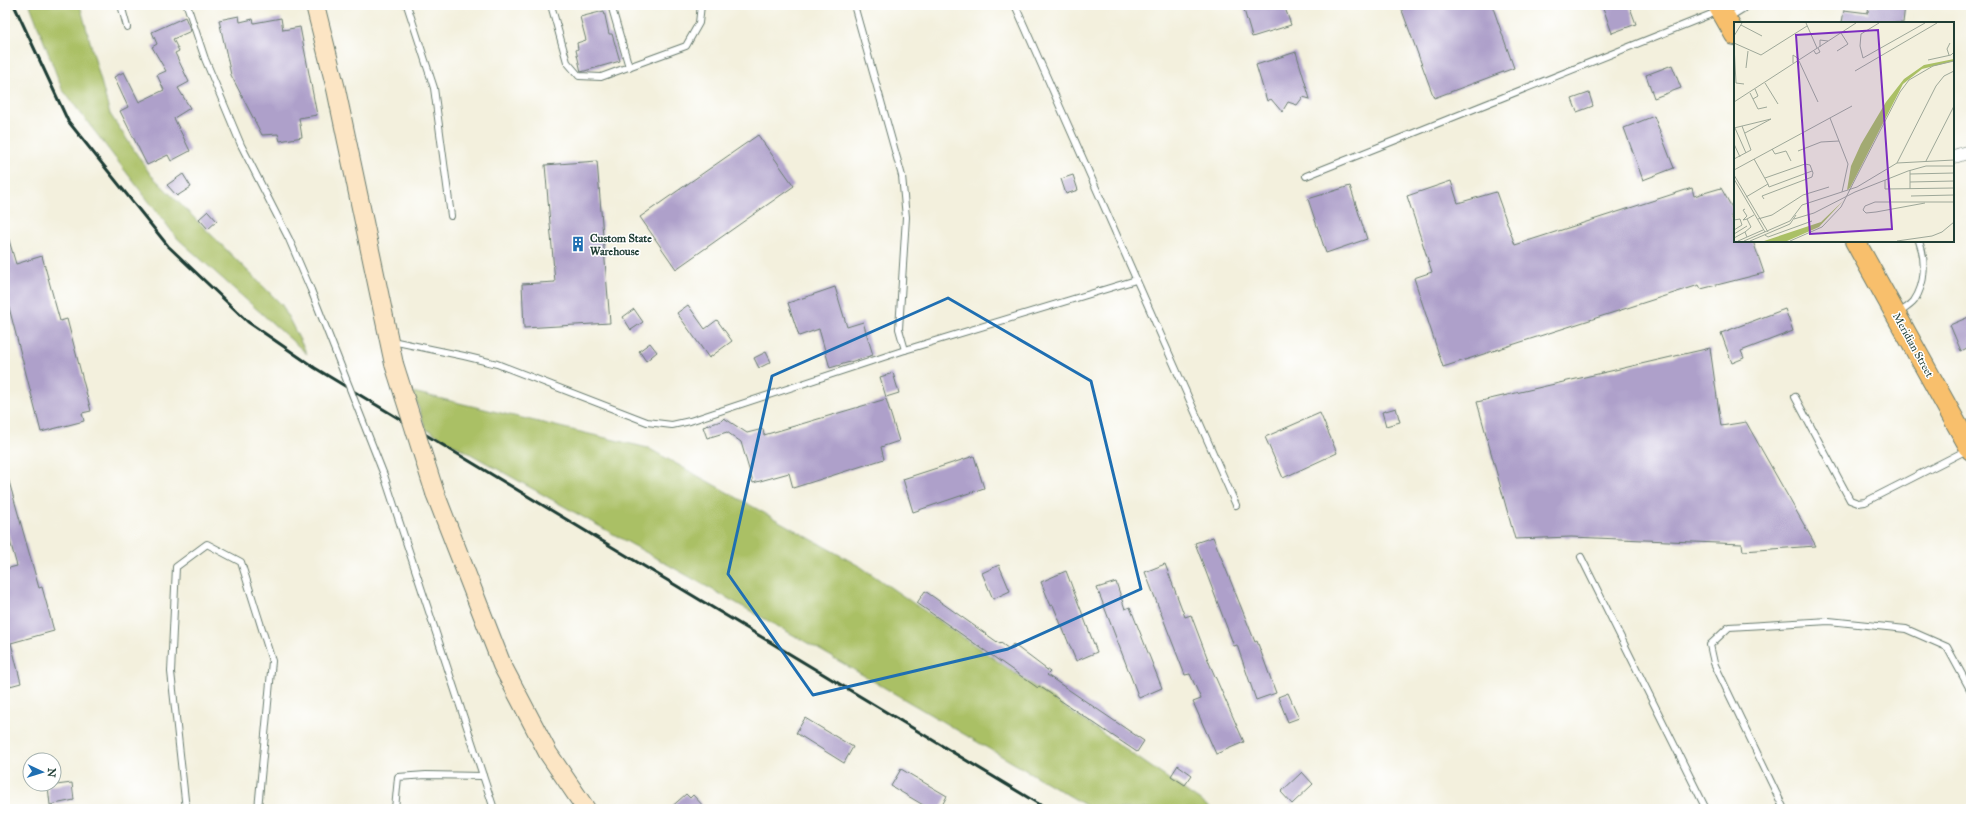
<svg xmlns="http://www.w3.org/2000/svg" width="1976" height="814" viewBox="0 0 1976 814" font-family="'IM FELL Great Primer',serif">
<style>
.green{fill:#aac065;stroke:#647e4c}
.building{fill:#aea0ca}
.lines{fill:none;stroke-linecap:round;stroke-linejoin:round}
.service-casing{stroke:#697c6f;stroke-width:8}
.minor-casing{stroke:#697c6f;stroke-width:14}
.secondary-casing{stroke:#697c6f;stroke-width:20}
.primary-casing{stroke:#697c6f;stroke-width:22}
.service{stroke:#fff;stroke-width:6}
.minor{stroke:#fff;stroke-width:13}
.secondary{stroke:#fce5c4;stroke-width:18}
.primary{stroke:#f8bf6c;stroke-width:20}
.rail{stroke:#1f3d34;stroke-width:3}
.service-bridge-casing{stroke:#697c6f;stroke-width:8;stroke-linecap:butt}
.secondary-bridge-casing{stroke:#697c6f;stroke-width:20;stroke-linecap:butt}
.service-bridge{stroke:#fff;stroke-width:6}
.secondary-bridge{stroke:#fce5c4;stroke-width:18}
.marked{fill:none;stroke:#1f6fb2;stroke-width:3;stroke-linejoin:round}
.labels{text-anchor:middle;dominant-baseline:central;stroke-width:3;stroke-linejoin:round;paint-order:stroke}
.poi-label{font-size:11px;font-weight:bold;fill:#1f3d34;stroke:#fff;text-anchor:start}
.street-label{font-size:11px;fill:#1f3d34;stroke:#fff}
.inset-road{fill:none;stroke:#9ea899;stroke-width:1}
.view{fill:#7b2cbf;fill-opacity:0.15;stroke:#7b2cbf;stroke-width:2}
.inset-edge{fill:none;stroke:#1f3d34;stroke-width:2}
</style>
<rect width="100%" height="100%" fill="#fff"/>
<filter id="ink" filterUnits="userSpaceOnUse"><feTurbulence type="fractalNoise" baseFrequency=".025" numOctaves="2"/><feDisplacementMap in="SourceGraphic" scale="8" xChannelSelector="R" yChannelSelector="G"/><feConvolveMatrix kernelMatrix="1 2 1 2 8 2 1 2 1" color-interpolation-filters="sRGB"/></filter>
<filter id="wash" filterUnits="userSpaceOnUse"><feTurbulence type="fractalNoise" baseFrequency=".012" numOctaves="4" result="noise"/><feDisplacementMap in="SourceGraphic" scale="16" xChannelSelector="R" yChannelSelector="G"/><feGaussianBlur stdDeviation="0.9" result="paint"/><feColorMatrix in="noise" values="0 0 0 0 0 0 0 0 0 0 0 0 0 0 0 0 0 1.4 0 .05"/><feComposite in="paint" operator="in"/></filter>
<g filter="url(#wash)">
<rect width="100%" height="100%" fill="#f3f0dd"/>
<g class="green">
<polygon points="30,5 80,5 110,114 150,174 282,305 307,354 177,238 62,89"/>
<polygon points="413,392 648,448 861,567 1212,809 1092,809 820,650 426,429"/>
</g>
<g id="blocks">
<g class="building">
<polygon points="1261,5 1284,5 1291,25 1252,37 1244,10"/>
<polygon points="1400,5 1492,5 1514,68 1434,98"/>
<polygon points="1602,5 1629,5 1636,24 1612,33"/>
<polygon points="1869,5 1905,5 1903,23 1842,23 1844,10 1868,13"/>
<polygon points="604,11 609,34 612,34 620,61 581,72 576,50 578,49 577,43 586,40 580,17"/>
<polygon points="239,16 240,22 253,19 254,23 281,18 283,30 300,27 317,115 299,118 302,137 280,141 278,134 262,135 231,75 219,20"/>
<polygon points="185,17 191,31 173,39 179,51 175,53 189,82 178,88 190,108 174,118 190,151 171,161 168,155 147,165 120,111 128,107 114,77 124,72 139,102 164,90 157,75 166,71 152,47 157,44 152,32"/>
<polygon points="1296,52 1310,99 1303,97 1297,105 1288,102 1282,112 1271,99 1267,101 1256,65"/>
<polygon points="1672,65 1681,88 1654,98 1646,75"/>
<polygon points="1589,93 1593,106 1577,112 1572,99"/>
<polygon points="1654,116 1674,168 1643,180 1624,128"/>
<polygon points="758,135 794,186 676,269 640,217"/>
<polygon points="597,161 610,323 524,328 522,284 555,282 545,165"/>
<polygon points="183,174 191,187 177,196 167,185"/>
<polygon points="1073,175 1078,190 1066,194 1061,179"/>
<polygon points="1451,181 1458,203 1496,192 1515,245 1692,188 1694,196 1721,188 1735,213 1731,216 1735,225 1735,241 1753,241 1764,273 1701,289 1699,285 1443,367 1414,278 1432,272 1407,196"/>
<polygon points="1350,186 1367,239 1326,253 1308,199"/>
<polygon points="208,211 217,221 208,229 199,219"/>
<polygon points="5,237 8,237 16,264 42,256 60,321 67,319 91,411 82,413 84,421 41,432 5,292"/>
<polygon points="835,287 847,327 863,322 873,355 830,368 819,329 799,336 788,303"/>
<polygon points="688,305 705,329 717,320 732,341 709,358 677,313"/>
<polygon points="634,309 643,322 631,330 623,317"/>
<polygon points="1785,309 1793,331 1741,351 1744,358 1732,363 1721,333"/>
<polygon points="1971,316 1971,346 1961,351 1950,325"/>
<polygon points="650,343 657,352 646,361 639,351"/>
<polygon points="1710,348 1721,426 1746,422 1816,546 1743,551 1742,544 1571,537 1515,539 1477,402"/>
<polygon points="766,352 771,362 759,368 754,358"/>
<polygon points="893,373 899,393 886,397 880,377"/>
<polygon points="886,399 899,441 881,447 884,459 793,488 789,473 753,483 741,442 727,432 707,438 703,427 721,421 724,418 747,433 763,429 764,435"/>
<polygon points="1396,408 1400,422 1386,426 1382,412"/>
<polygon points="1320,413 1337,453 1283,478 1265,437"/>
<polygon points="974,456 984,488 913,512 903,479"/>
<polygon points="5,478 8,478 39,588 42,587 54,631 11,643 21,683 10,686 5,668 5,569 17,566 5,523"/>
<polygon points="1213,537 1255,642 1257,641 1276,693 1256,700 1237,645 1234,646 1195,543"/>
<polygon points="1165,564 1185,617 1191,615 1210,665 1244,742 1216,754 1193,702 1201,699 1190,674 1185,675 1145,572"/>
<polygon points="999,565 1010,591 993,599 982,573"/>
<polygon points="1066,571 1097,652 1076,661 1053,605 1051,606 1041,582"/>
<polygon points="1116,582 1125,609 1130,607 1162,688 1139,698 1097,588"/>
<polygon points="925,591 1000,644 1001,643 1009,649 1013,644 1050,672 1047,675 1144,741 1137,752 1039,686 1038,688 917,603"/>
<polygon points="1288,693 1299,718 1288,722 1278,697"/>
<polygon points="805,718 853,747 844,763 796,733"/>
<polygon points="1178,765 1192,775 1185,785 1171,776"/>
<polygon points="901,769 947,796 940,809 930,809 891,786"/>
<polygon points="1302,772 1313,784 1292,804 1281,792"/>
<polygon points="72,783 74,800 50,805 48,786"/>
<polygon points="686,794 690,798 693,795 706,809 669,809"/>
</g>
</g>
</g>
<g filter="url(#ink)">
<use href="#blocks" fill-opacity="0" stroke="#697c6f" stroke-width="1"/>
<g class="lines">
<g class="service-casing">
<g id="service">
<polyline points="121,5 127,27"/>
<polyline points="187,5 205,59 241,145 289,239 311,290"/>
<polyline points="407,5 434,88 451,216"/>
<polyline points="551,5 567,62 579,76 601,77 686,46 699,23 701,5"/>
<polyline points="611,5 629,67"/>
<polyline points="854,5 902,176 906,217 899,329 905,350"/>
<polyline points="1015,5 1236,505"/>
<polyline points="1728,18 1749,5"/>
<polyline points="1306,176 1719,11"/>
<path d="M1899,313c5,-4 11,-7 15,-12 12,-18 12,-41 5,-60"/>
<polyline points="392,341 464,356 497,364 647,422 672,425 690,421 905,350 1136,280"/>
<polyline points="1795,397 1850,500 1858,503 1865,502 1969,449"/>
<polyline points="384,475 494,809"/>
<polyline points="1581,557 1706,809"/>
<polyline points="186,809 171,672 176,567 207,544 241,562 272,661 258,809"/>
<polyline points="395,809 398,777 426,775 483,776"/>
<polyline points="1784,809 1714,663 1710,645 1729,627 1829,621 1906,629 1947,647 1971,691"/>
</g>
</g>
<g class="minor-casing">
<polyline id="minor" points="1953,157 1971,151"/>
</g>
<g class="secondary-casing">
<g id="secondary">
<polyline points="315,5 336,89 394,364"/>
<polyline points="435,493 502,665 548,753 586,809"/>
</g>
</g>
<g class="primary-casing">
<g id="primary">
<polyline points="1718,5 1735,35"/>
<polyline points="1855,241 1971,450"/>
</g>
</g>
<use href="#service" class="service"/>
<use href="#minor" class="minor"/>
<use href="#secondary" class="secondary"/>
<use href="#primary" class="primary"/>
<polyline class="rail" points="14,5 68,121 168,246 248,322 315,368 1047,809"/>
<g class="service-bridge-casing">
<polyline id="service-bridge" points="311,290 384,475"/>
</g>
<g class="secondary-bridge-casing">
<polyline id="secondary-bridge" points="394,364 435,493"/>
</g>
<use href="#service-bridge" class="service-bridge"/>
<use href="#secondary-bridge" class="secondary-bridge"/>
</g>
</g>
<path class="marked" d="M948,298l143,83 50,208 -133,60 -195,46 -85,-121 44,-198z"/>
<defs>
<g id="building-bare" transform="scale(1.2)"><path d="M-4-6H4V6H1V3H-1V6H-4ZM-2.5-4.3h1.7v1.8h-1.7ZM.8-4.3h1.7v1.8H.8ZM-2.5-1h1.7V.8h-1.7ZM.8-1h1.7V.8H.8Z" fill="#1f6fb2" stroke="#fff" stroke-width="2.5" paint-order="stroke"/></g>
</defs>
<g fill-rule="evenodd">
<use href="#building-bare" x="578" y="244"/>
</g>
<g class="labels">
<g class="poi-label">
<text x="590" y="238">Custom State<tspan x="590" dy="13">Warehouse</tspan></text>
</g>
<g class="street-label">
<text transform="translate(1913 345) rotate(61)">Meridian Street</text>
</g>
</g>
<g transform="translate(1734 22)">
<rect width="220" height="220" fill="#f3f0dd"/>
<path d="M220,37v2l-32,8 -19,15 -53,104 -3,2 4,-24 10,-22 25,-42 18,-23 20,-14zM109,179l-24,26 -32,14h-23l57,-19z" fill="#aac065"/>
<path class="inset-road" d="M72,1l11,25M145,1l-18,11 -1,12 3,12 62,-35M7,3l21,11M0,14l8,-13M0,21l27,12 46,-29M0,23l2,38 8,1M86,25v-7l8,1M80,29l2,3 4,-2 -2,-4M103,29l11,-7 -7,-11M215,33l-2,-6 3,-6M194,38l23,-5 3,-3M65,39l19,41M59,41v-8l6,4M12,46l2,-17M121,49l82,-48M31,61l13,21M16,71l8,16 9,-2M19,77l5,-3 -3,-7M0,80l122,-79M96,96l18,46 -6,28M0,106l37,-9 -26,14M1,106l11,25M0,122l6,13M38,127l3,5 11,-3 5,10M64,129l23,-9 18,-1M0,137l17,-9 -9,-24M20,137l14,25M192,139l28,-55M163,141l39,-77 8,-10 10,-5M0,148l118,-64M176,152l44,-1M0,153l34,57M0,157l31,53M151,158v9l69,-1M176,160l44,-1M176,167v-19M177,174l43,-1M12,175l22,-13 1,3 43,-16M30,177l-2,-3 50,-19 1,-4 -3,-8 -5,-1 -40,14M191,181l-49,9 -10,1 -3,-3 2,-4 10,-4h79M11,187l-2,1 4,6 -4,4 4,-1M24,197l14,-4 31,-20 26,-8M60,197l20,-6 41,-21 53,-21 18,-5h28M0,198l6,-1 2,6 -8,5M0,212l13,-8M31,213l3,2 44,-16M13,215l-2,-5 6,-5 -4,-8 7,-4M0,216l11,-6M4,219l25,-11M10,219l46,-20 12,-16 55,-18 40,-24 57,-3M16,219l40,-17 6,-9M56,219l32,-14 19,-20 59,-115 9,-12 24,-14 21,-5M163,219l35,-5 10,-4 12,-10"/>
<path class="view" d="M144,8l14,199 -82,5 -14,-199z"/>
<rect width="220" height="220" class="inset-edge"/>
</g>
<rect width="1976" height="814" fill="none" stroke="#fff" stroke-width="20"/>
<g transform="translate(42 772) rotate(94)"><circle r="19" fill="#ffffff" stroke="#a5b1ae"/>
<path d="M0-3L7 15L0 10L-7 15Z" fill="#1f6fb2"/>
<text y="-6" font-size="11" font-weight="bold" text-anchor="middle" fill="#1f3d34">N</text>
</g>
</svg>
